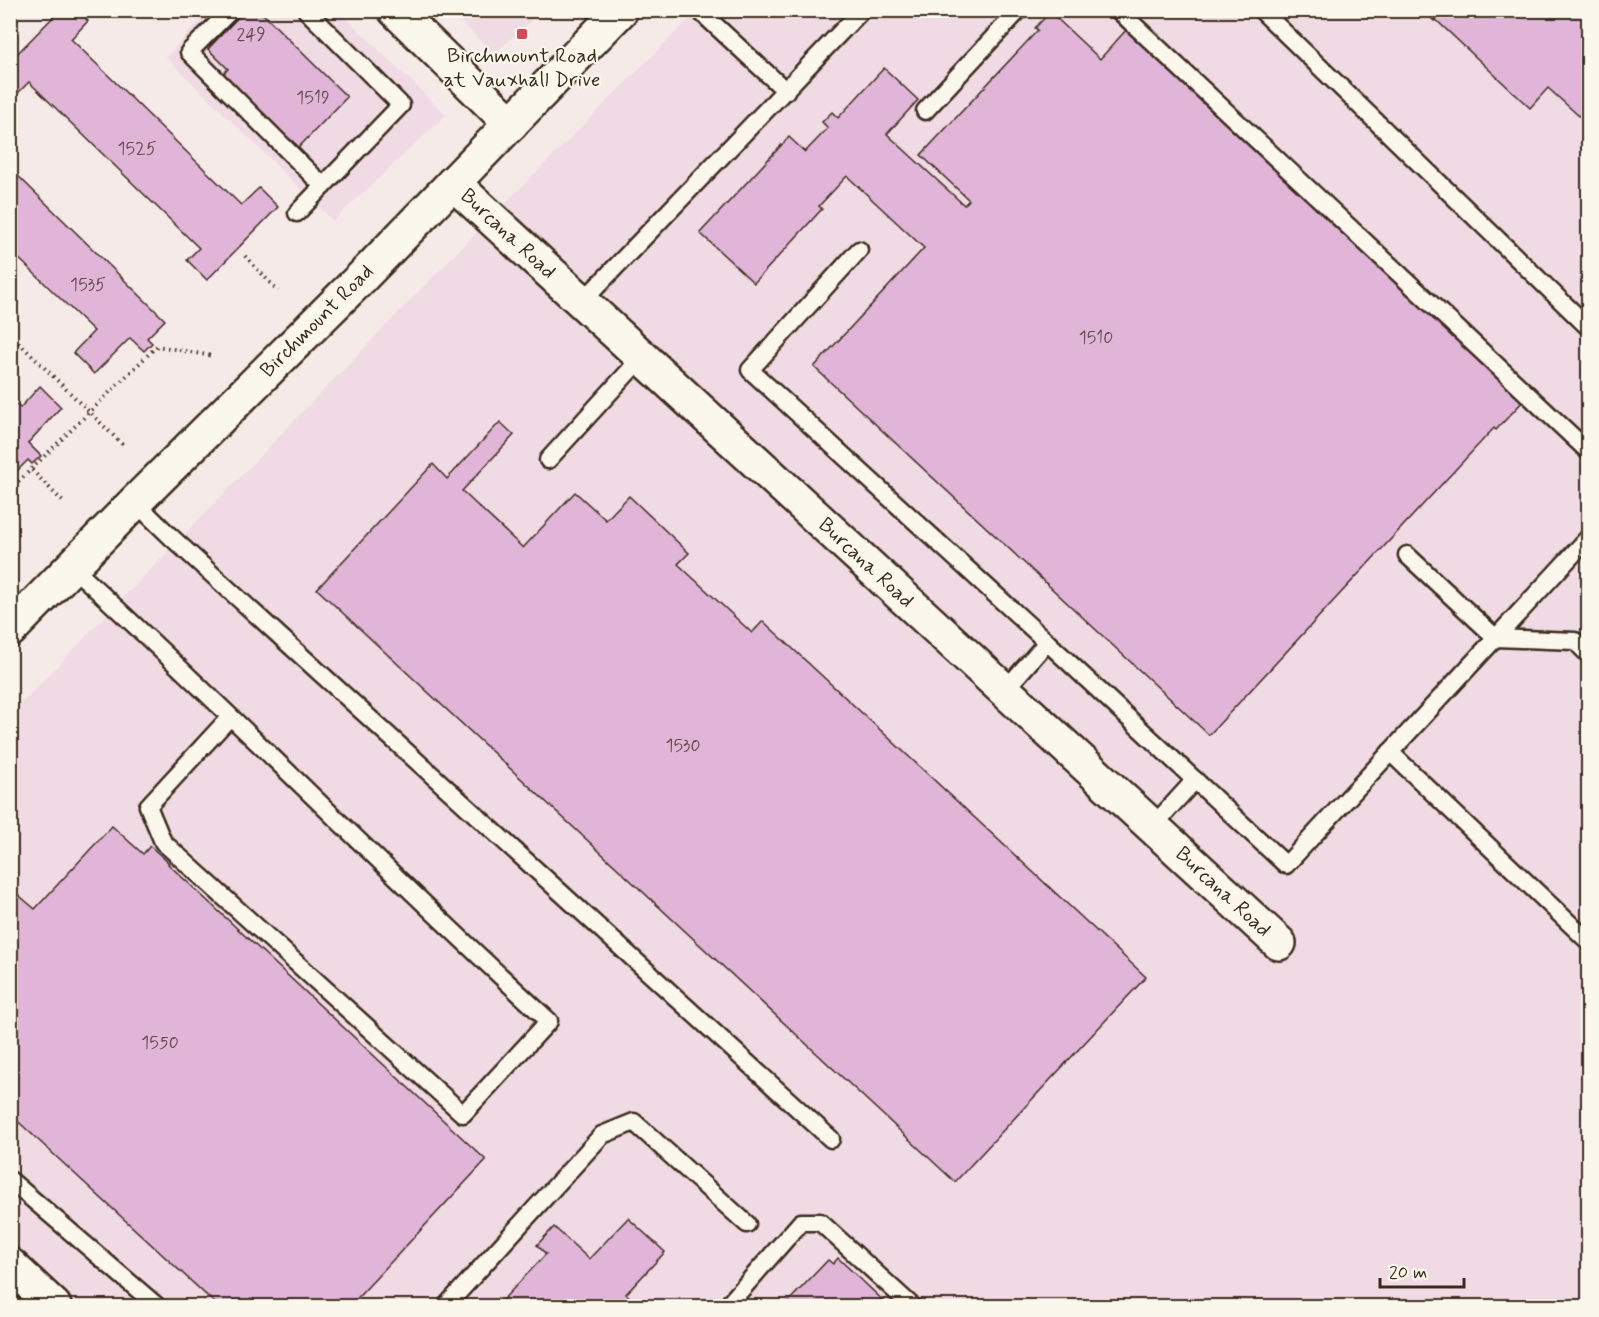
<svg xmlns="http://www.w3.org/2000/svg" width="1599" height="1317" viewBox="0 0 1599 1317" font-family="Mynerve,sans-serif">
<style>
.built{fill:#f0dae3}
.building{fill:#e1b5d8;stroke:#3b2a1e;stroke-width:1.5}
.lines{fill:none;stroke-linecap:round;stroke-linejoin:round}
.lane-casing{stroke:#3b2a1e;stroke-width:21}
.street-casing{stroke:#3b2a1e;stroke-width:38}
.secondary-casing{stroke:#3b2a1e;stroke-width:38}
.path{stroke:#3b2a1e;stroke-width:4;stroke-dasharray:1.5 4.5;stroke-linecap:butt}
.lane{stroke:#fbf7ec;stroke-width:16}
.street{stroke:#fbf7ec;stroke-width:33}
.secondary{stroke:#fbf7ec;stroke-width:33}
.poi-dot{fill:#d1495b;stroke:#fbf7ec;stroke-width:2}
.labels{text-anchor:middle;dominant-baseline:central;stroke-width:4.5;stroke-linejoin:round;paint-order:stroke}
.number-label{font-size:18px;fill:#644d4c}
.poi-label{font-size:21px;fill:#3b2a1e;stroke:#fbf7ec}
.street-label{font-size:21px;fill:#3b2a1e;stroke:#fbf7ec}
</style>
<rect width="100%" height="100%" fill="#f6eae8"/>
<filter id="ink" filterUnits="userSpaceOnUse"><feTurbulence type="fractalNoise" baseFrequency=".0167" numOctaves="2"/><feDisplacementMap in="SourceGraphic" scale="12" xChannelSelector="R" yChannelSelector="G"/><feConvolveMatrix kernelMatrix="1 2 1 2 8 2 1 2 1" color-interpolation-filters="sRGB"/></filter>
<g filter="url(#ink)">
<g class="built">
<polygon points="209,11 339,11 446,115 333,221 166,57"/>
<polygon points="450,11 542,11 494,54"/>
<polygon points="697,11 1588,11 1588,1306 11,1306 10,715 454,255"/>
</g>
<g class="building">
<polygon points="60,10 77,10 88,21 71,39 241,205 259,188 278,207 207,280 187,260 199,248 29,82 10,101 10,61"/>
<polygon points="245,10 259,10 347,97 299,147 291,140 289,143 221,76 228,69 208,49"/>
<polygon points="1423,10 1588,10 1588,106 1579,116 1548,88 1530,108 1435,19 1434,21"/>
<polygon points="1050,12 1100,59 1127,29 1525,399 1496,430 1494,428 1209,735 814,367 924,248 847,176 819,206 822,209 754,283 700,233 789,137 805,152 828,128 822,122 832,112 838,118 884,68 918,100 887,134 964,205 969,200 921,155 1038,30 1035,28"/>
<polygon points="10,168 165,320 147,338 152,343 144,351 130,338 94,374 73,353 94,331 10,250"/>
<polygon points="40,386 61,407 28,443 41,456 32,464 28,460 10,478 10,398 20,408"/>
<polygon points="500,422 514,435 462,491 523,548 575,492 606,520 629,496 689,553 678,564 752,633 763,621 1146,977 955,1182 317,589 433,464 447,479"/>
<polygon points="112,826 143,854 150,846 169,863 168,864 486,1160 350,1306 218,1306 10,1114 10,897 15,892 35,909"/>
<polygon points="628,1218 665,1252 626,1294 640,1306 497,1306 546,1254 537,1245 554,1227 589,1259"/>
<polygon points="838,1258 889,1306 784,1306 828,1260 833,1264"/>
</g>
<g class="lines">
<g class="lane-casing">
<g id="lane">
<polyline points="231,10 189,52 323,186"/>
<polyline points="1118,10 1588,451"/>
<polyline points="1261,10 1588,327"/>
<polyline points="703,14 786,91"/>
<polyline points="925,111 1019,10"/>
<polyline points="297,213 401,105 306,10"/>
<polyline points="859,250 750,370 1047,642"/>
<polyline points="582,302 862,10"/>
<polyline points="548,460 642,357"/>
<polyline points="135,502 170,536 831,1139"/>
<polyline points="1407,555 1496,638 1575,641 1588,654"/>
<path d="M72,567c162,148 315,306 477,454l-86,93 -300,-272 -15,-36 82,-89"/>
<polyline points="1004,691 1047,642 1286,865 1588,538"/>
<polyline points="1390,752 1588,941"/>
<polyline points="1152,827 1195,780"/>
<polyline points="10,1180 157,1306"/>
<polyline points="446,1306 602,1135 634,1122 747,1224"/>
<polyline points="727,1306 801,1222 820,1222 912,1306"/>
</g>
</g>
<g class="street-casing">
<g id="street">
<polyline points="395,10 511,124"/>
<polyline points="453,183 1279,943"/>
<polyline points="10,1265 54,1306"/>
</g>
</g>
<g class="secondary-casing">
<polyline id="secondary" points="10,630 135,502 362,277 621,10"/>
</g>
<g class="path">
<polyline points="10,42 15,42 14,10"/>
<polyline points="245,256 278,291"/>
<polyline points="10,334 123,445"/>
<polyline points="32,470 65,504"/>
<polyline points="10,490 157,346 212,356"/>
</g>
<use href="#lane" class="lane"/>
<use href="#street" class="street"/>
<use href="#secondary" class="secondary"/>
</g>
</g>
<rect class="poi-dot" x="516" y="28" width="12" height="12" rx="3"/>
<g class="labels">
<g class="number-label">
<text x="251" y="35">249</text>
<text x="313" y="98">1519</text>
<text x="137" y="149">1525</text>
<text x="88" y="285">1535</text>
<text x="1096" y="338">1510</text>
<text x="683" y="746">1530</text>
<text x="160" y="1043">1550</text>
</g>
<g class="poi-label">
<text x="522" y="56">Birchmount Road<tspan x="522" dy="24">at Vauxhall Drive</tspan></text>
</g>
<g class="street-label">
<text transform="translate(508 234) rotate(43)">Burcana Road</text>
<text transform="translate(317 321) rotate(-45)">Birchmount Road</text>
<text transform="translate(866 563) rotate(43)">Burcana Road</text>
<text transform="translate(1223 892) rotate(43)">Burcana Road</text>
</g>
</g>
<rect width="1599" height="1317" fill="none" stroke="#fbf7ec" stroke-width="36"/>
<rect x="18" y="18" width="1563" height="1281" fill="none" stroke="#3b2a1e" stroke-width="2" filter="url(#ink)"/>
<path d="M1380 1278v9h84v-9" fill="none" stroke="#3b2a1e" stroke-width="3"/>
<text x="1389" y="1278" font-size="18" fill="#3b2a1e" stroke="#fbf7ec" stroke-width="4.5" paint-order="stroke">20 m</text>
</svg>
